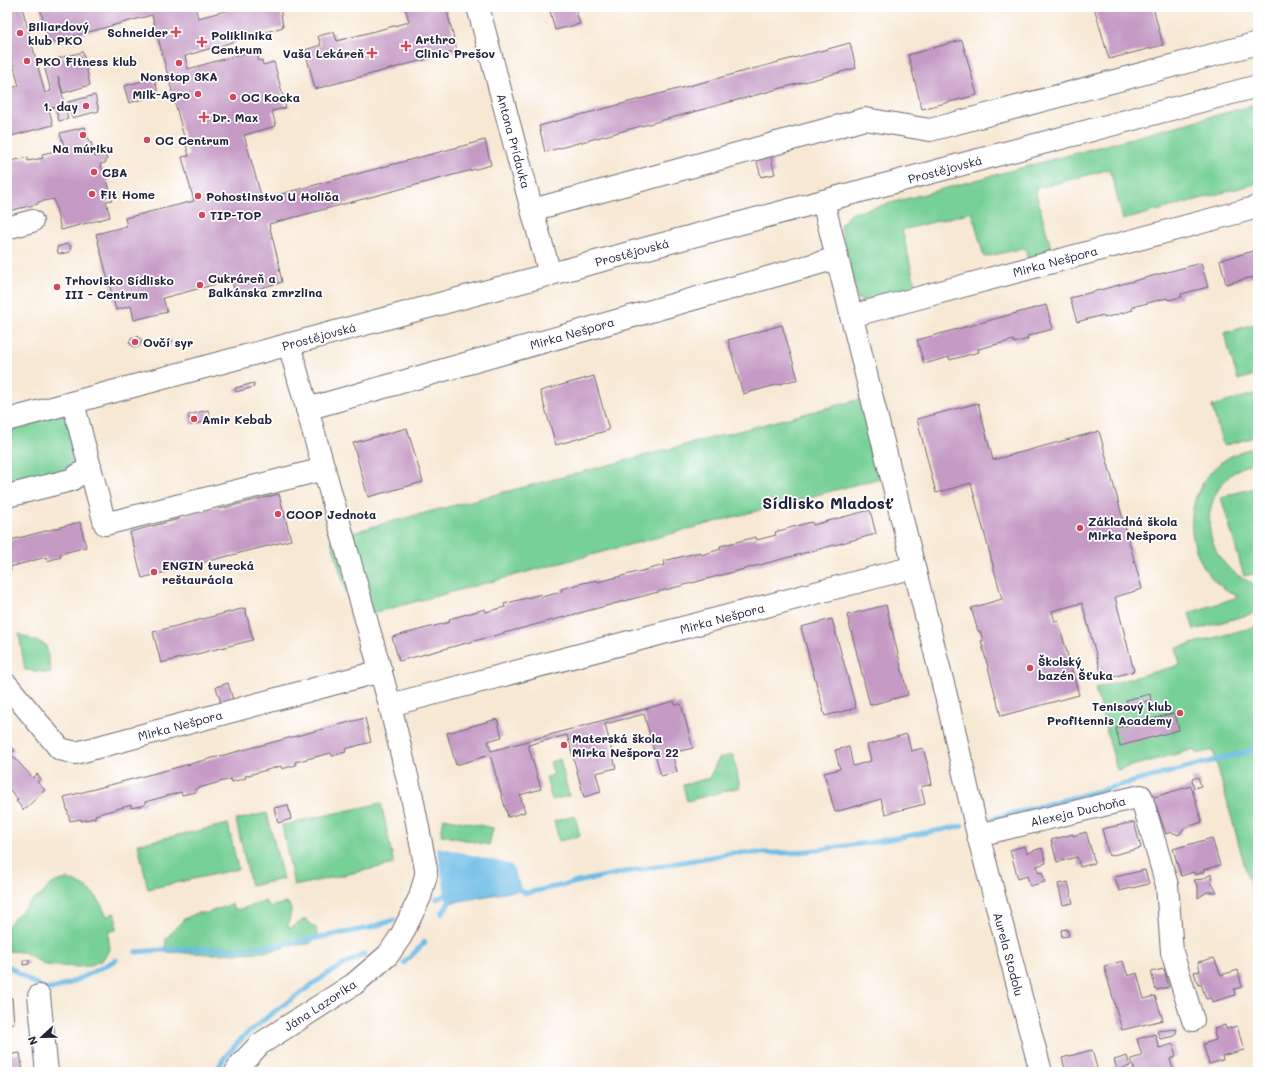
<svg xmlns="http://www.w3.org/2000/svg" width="1265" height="1079" viewBox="0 0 1265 1079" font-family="Mali,sans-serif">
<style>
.green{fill:#77d096;stroke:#4c7968}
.water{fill:#6bbbe6;stroke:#466e90}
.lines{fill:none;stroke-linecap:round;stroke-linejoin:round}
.stream{stroke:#6bbbe6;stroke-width:5}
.building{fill:#c59ac5}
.minor-casing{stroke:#6d6771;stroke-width:24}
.minor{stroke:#fff;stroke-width:22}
.poi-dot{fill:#d1495b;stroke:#fff;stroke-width:1.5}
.labels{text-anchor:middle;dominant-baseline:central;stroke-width:3.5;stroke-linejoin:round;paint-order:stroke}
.poi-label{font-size:12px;font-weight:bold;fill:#22223b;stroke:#fff;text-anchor:start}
.street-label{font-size:12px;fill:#22223b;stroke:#fff}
.district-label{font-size:16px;font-weight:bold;fill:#22223b;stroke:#fff}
</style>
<rect width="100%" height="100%" fill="#fff"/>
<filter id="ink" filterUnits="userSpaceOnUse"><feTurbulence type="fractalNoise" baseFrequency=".025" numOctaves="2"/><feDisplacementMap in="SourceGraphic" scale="8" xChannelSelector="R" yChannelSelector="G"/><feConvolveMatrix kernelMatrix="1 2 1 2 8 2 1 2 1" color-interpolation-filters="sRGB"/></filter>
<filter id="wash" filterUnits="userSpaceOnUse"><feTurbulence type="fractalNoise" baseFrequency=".012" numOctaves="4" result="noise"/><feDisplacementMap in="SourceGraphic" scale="16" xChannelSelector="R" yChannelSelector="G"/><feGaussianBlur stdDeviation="0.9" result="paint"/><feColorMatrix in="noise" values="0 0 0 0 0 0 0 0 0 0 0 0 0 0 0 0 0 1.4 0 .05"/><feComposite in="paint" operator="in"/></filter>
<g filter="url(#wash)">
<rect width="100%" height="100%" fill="#f7e8d4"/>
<g class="green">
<polygon points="1258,104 1258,183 1123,220 1110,169 1035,189 1052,252 1028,259 1025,248 984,257 972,212 902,230 916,288 865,301 858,299 840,226 850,214"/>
<polygon points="1258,323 1258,374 1238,380 1224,333"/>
<polygon points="1258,393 1258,436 1223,446 1212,406"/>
<polygon points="865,398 888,476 354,618 331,540 371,527"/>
<polygon points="65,401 87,463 7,485 7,416"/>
<path d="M1258,446v15c-66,18 -64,104 0,124v27l-64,18 -5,-17 49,-16c-9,-6 -20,-11 -27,-20 -28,-34 -26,-84 8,-113 11,-9 25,-14 39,-18z"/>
<polygon points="1258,487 1258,573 1244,576 1221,497"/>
<polygon points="1258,626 1258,914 1213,750 1197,754 1195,749 1117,770 1095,688 1180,665 1176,648"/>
<polygon points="19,634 46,645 51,673 25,670"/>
<polygon points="733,755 740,787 687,801 683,785 709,778 719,758"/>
<polygon points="560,759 569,796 552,800 546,777 554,775 550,762"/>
<polygon points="381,803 394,864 294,886 282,825"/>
<polygon points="267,813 283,879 251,886 236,820"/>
<polygon points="575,816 580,836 559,841 554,821"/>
<polygon points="444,818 493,828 489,845 441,835"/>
<polygon points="228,824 238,869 148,889 138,844"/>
<path d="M68,879c22,9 28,13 38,36l2,1 6,-3 2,2v15l-6,1 -2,4 2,15 -8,10 -13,6 -12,1 -32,-2 -21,-13 -17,-1v-25l23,-24 12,-7 7,-9 9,-5z"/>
<path d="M265,901l6,6 13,-4 5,1 2,6 -3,17 3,1 14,-9 11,9 1,9 -8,7 -17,1 -28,7 -53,2 -45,-2v-13l18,-20 13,-6h10l25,-9 2,5c10,2 21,-7 31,-8z"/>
</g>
<polygon class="water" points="440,850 510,867 519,890 449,903"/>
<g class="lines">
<g class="stream">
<polyline points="991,819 1258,749"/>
<polyline points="437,899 448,893"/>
<polyline points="442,913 449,903 440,850 510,867 519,890 526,893 620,873 733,853 792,853 868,843 962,826"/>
<polyline points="136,952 173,949 228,949 280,945 369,928 394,920"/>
<polyline points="404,963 425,942"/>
<path d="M7,965c8,6 31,22 40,24 14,2 55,-22 69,-29"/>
<polyline points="216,1072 224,1058 243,1037 271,1014 327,974 364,954"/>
</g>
</g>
<g id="blocks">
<g class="building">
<polygon points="7,7 22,7 45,93 51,91 43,62 83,52 90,85 63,93 58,76 68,119 59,121 55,107 49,109 53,125 7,137 7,84 9,88 19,86 11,57 7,58"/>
<polygon points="40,7 195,7 198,18 241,7 280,7 283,27 185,56 188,69 256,50 259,61 262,60 263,65 274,62 286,108 272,111 276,126 244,135 262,199 485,140 491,165 269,224 280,268 279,268 282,282 235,295 232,280 163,298 167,312 134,320 131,306 116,310 96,234 127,226 125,218 194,201 182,157 189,156 152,15 48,43"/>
<polygon points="405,7 446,7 457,51 315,89 305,50 321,45 318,36 334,32 337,41 409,22"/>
<polygon points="549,7 575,7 580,24 555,30"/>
<polygon points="1094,7 1153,7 1163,45 1109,59"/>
<polygon points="962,40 977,95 922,109 908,55"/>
<polygon points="850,43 856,68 545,152 539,126"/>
<polygon points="154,78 159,95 129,103 124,86"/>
<polygon points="95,95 99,111 72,118 68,102"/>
<polygon points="85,127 89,142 91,142 95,157 105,155 107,159 105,163 100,164 102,169 105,171 112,200 106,201 110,217 61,230 54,199 38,202 38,204 8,211 7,162 28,157 28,161 43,158 42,154 65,149 60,133"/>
<polygon points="770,154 775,174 761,177 756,158"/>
<polygon points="67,244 71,246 70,252 60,254 58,253 57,247"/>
<polygon points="1258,250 1258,278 1253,280 1253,277 1226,284 1220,260"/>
<polygon points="1201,263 1208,287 1181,294 1182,297 1168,300 1167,298 1132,307 1133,310 1104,318 1103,315 1077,322 1070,298"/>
<polygon points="1046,305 1053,329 1027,336 1028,339 1014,343 1014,340 978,349 979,352 950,360 949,357 924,364 917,340"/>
<polygon points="782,325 798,379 743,394 728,340"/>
<polygon points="137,336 142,340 140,344 134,346 129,343 131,338"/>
<polygon points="171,339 172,343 161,346 160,342"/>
<polygon points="594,376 609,430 556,445 540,391"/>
<polygon points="254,383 254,387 236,392 235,388"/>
<polygon points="978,403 993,460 1099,431 1142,589 1115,597 1134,671 1103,680 1082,603 1052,611 1055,622 1058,621 1079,695 1001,716 981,641 983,641 980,631 978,631 971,608 1002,599 971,483 936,493 917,419"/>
<polygon points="208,410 211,420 191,425 188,415"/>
<polygon points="407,428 423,482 368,497 353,443"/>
<polygon points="279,494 291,540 142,578 130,532 179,519 179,516 219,506 220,509"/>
<polygon points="870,510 876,534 399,661 392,637 450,622 449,619 485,609 486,612 505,607 504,604 541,594 541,597 562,592 561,589 583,583 597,580 598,582 665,565 664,561 700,552 701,555 721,549 720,546 756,537 757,540 776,535 775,532 800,525 812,522 813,525"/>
<polygon points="80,522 86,547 60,554 61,557 47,561 46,557 10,567 11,570 7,571 7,541"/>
<polygon points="886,605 908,695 870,705 847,615"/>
<polygon points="245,608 253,640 161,663 153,632"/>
<polygon points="832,619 856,708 825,716 801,627"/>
<polygon points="228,683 233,700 221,703 216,687"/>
<polygon points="1150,694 1151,700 1128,706 1126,700"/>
<polygon points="674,701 675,705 681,704 693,748 672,753 677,772 661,776 644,714 605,724 616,768 596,773 601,792 584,797 567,735 528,745 541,789 520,795 525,812 508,817 490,755 456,765 447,733 497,719 502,737 488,741 491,751"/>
<polygon points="1175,713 1179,730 1120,746 1116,728"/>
<polygon points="365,718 371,742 345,749 346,752 332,756 331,753 295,762 296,765 282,769 281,766 245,776 246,778 232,782 231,779 195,789 196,792 182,795 181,792 145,802 145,805 131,808 131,805 95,815 95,818 81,821 81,819 70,821 64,797"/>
<polygon points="907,734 911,751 923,748 929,769 932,784 921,787 925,804 885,814 881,799 835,812 824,773 840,769 835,750 849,747 853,766 871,761 867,745"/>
<polygon points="11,746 15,750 11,754 33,778 37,774 41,779 37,782 45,790 24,810 16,801 18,799 7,787 7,750"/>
<polygon points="1198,777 1201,786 1194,788 1192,779"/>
<polygon points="1191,786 1202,822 1184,828 1179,835 1171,832 1166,834 1156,805 1153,805 1151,798"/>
<polygon points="288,805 291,819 278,823 274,808"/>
<polygon points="1134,822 1141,848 1109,856 1102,829"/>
<polygon points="1086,832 1095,863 1080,867 1077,857 1057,862 1051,840 1073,834 1073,836"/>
<polygon points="1212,838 1220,865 1203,870 1204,872 1195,875 1194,872 1181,876 1173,849"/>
<polygon points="1025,846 1027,853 1042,848 1046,863 1037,866 1039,873 1042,872 1045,882 1030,886 1027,876 1018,879 1010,850"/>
<polygon points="1145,870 1149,884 1119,891 1115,877"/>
<polygon points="1211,874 1212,884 1217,892 1207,892 1198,898 1198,887 1194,880 1203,879"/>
<polygon points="1068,882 1073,903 1063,905 1058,884"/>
<polygon points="1067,929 1069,936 1062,937 1061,930"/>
<polygon points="1214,958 1221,975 1238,970 1242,987 1234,989 1235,995 1212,1002 1211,998 1206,999 1201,984 1198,985 1194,972 1200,971 1198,962"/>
<polygon points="23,960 29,960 29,964 23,965"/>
<polygon points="1123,961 1128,976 1137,973 1144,999 1155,996 1163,1020 1122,1030 1104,966"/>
<polygon points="1164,969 1169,987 1156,990 1151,972"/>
<polygon points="7,998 12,998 14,1023 7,1024"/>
<polygon points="1225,1025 1226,1029 1237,1026 1244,1050 1222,1056 1223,1060 1209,1064 1203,1044 1216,1040 1214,1033 1215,1032 1214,1028"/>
<polygon points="1177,1029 1175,1036 1160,1039 1157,1031"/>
<polygon points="1155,1034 1159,1048 1173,1044 1176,1057 1170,1059 1174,1072 1135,1072 1131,1059 1142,1056 1137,1039"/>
<polygon points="1092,1050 1098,1072 1066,1072 1062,1058"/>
<polygon points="20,1053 23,1072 7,1072 7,1055"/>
<polygon points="1127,1056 1130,1066 1117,1070 1114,1060"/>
</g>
</g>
</g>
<g filter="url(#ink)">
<use href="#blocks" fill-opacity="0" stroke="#6d6771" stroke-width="1"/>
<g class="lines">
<g class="minor-casing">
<g id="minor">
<polyline points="478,7 532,210 550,274"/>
<polyline points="823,201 949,708 978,835 1041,1072"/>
<polyline points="532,210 865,119 930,130 1258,43"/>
<polyline points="7,228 32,221"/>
<polyline points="851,316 1258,207"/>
<polyline points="289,344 390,705 914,567"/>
<polyline points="73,403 105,524 324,469"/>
<polyline points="307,409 837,258"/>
<polyline points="7,420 823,201 1258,86"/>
<polyline points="7,496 71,480 90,467"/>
<polyline points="7,685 60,749 76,753 381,671"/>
<polyline points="978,835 1141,796 1167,885 1172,952 1193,1020"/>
<polyline points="39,996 47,1072"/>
<polyline points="236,1072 240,1065 260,1044 354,984 388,955 401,936 420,897 426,875 426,869 412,797 390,705"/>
</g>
</g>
<use href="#minor" class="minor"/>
</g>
</g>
<g class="poi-dot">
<path d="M174 26h4v4h4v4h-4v4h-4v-4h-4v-4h4z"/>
<circle cx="20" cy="33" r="4"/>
<path d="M200 36h4v4h4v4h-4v4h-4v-4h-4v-4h4z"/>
<path d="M404 40h4v4h4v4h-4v4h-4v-4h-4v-4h4z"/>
<path d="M370 47h4v4h4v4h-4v4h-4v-4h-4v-4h4z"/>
<circle cx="27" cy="61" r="4"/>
<circle cx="179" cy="63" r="4"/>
<circle cx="198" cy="94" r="4"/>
<circle cx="233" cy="97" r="4"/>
<circle cx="86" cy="106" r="4"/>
<path d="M202 111h4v4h4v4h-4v4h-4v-4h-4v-4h4z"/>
<circle cx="83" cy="135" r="4"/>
<circle cx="147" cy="140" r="4"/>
<circle cx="94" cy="172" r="4"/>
<circle cx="92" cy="194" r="4"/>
<circle cx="198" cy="196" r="4"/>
<circle cx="202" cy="215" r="4"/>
<circle cx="200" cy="285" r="4"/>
<circle cx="57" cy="287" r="4"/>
<circle cx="135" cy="342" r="4"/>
<circle cx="194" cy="419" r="4"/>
<circle cx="278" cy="514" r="4"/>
<circle cx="1080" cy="528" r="4"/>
<circle cx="154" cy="572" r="4"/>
<circle cx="1030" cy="668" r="4"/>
<circle cx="1180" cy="713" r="4"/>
<circle cx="564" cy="745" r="4"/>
</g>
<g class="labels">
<g class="poi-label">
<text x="28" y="26">Biliardový<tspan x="28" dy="14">klub PKO</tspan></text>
<text x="168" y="32" text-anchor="end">Schneider</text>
<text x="211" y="35">Poliklinika<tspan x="211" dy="14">Centrum</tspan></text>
<text x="415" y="39">Arthro<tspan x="415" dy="14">Clinic Prešov</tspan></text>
<text x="364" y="53" text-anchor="end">Vaša Lekáreň</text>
<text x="35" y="61">PKO Fitness klub</text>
<text x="179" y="76" text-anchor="middle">Nonstop 3KA</text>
<text x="190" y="94" text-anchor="end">Milk-Agro</text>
<text x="241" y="97">OC Kocka</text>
<text x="78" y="106" text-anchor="end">1. day</text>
<text x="212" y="117">Dr. Max</text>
<text x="155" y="140">OC Centrum</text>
<text x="83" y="148" text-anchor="middle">Na múriku</text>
<text x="102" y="172">CBA</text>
<text x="100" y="194">Fit Home</text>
<text x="206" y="196">Pohostinstvo U Holiča</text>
<text x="210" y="215">TIP-TOP</text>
<text x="208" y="278">Cukráreň a<tspan x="208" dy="14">Balkánska zmrzlina</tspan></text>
<text x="65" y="280">Trhovisko Sídlisko<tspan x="65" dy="14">III - Centrum</tspan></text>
<text x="143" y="342">Ovčí syr</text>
<text x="202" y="419">Amir Kebab</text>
<text x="286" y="514">COOP Jednota</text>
<text x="1088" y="521">Základná škola<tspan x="1088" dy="14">Mirka Nešpora</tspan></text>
<text x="162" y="565">ENGIN turecká<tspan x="162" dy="14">reštaurácia</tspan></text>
<text x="1038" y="661">Školský<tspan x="1038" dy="14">bazén Šťuka</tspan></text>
<text x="1172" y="706" text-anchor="end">Tenisový klub<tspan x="1172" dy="14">Profitennis Academy</tspan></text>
<text x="572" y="738">Materská škola<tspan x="572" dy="14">Mirka Nešpora 22</tspan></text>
</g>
<g class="street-label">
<text transform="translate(514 141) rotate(75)">Antona Prídavka</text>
<text transform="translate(945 169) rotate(-15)">Prostějovská</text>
<text transform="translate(632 252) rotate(-15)">Prostějovská</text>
<text transform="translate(1055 261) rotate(-15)">Mirka Nešpora</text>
<text transform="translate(572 333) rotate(-16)">Mirka Nešpora</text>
<text transform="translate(319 336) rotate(-15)">Prostějovská</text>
<text transform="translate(722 618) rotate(-15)">Mirka Nešpora</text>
<text transform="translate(180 725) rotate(-15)">Mirka Nešpora</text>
<text transform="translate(1078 811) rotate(-13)">Alexeja Duchoňa</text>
<text transform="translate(1009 954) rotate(75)">Aurela Stodolu</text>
<text transform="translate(320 1005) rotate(-33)">Jána Lazoríka</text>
</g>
<g class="district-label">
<text x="828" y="502">Sídlisko Mladosť</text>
</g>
</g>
<rect width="1265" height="1079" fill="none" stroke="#fff" stroke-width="24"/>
<g transform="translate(42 1037) rotate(248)" stroke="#ffffff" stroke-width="3" paint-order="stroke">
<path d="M0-3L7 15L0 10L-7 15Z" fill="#22223b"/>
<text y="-6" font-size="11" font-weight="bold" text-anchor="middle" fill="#22223b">N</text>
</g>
</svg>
